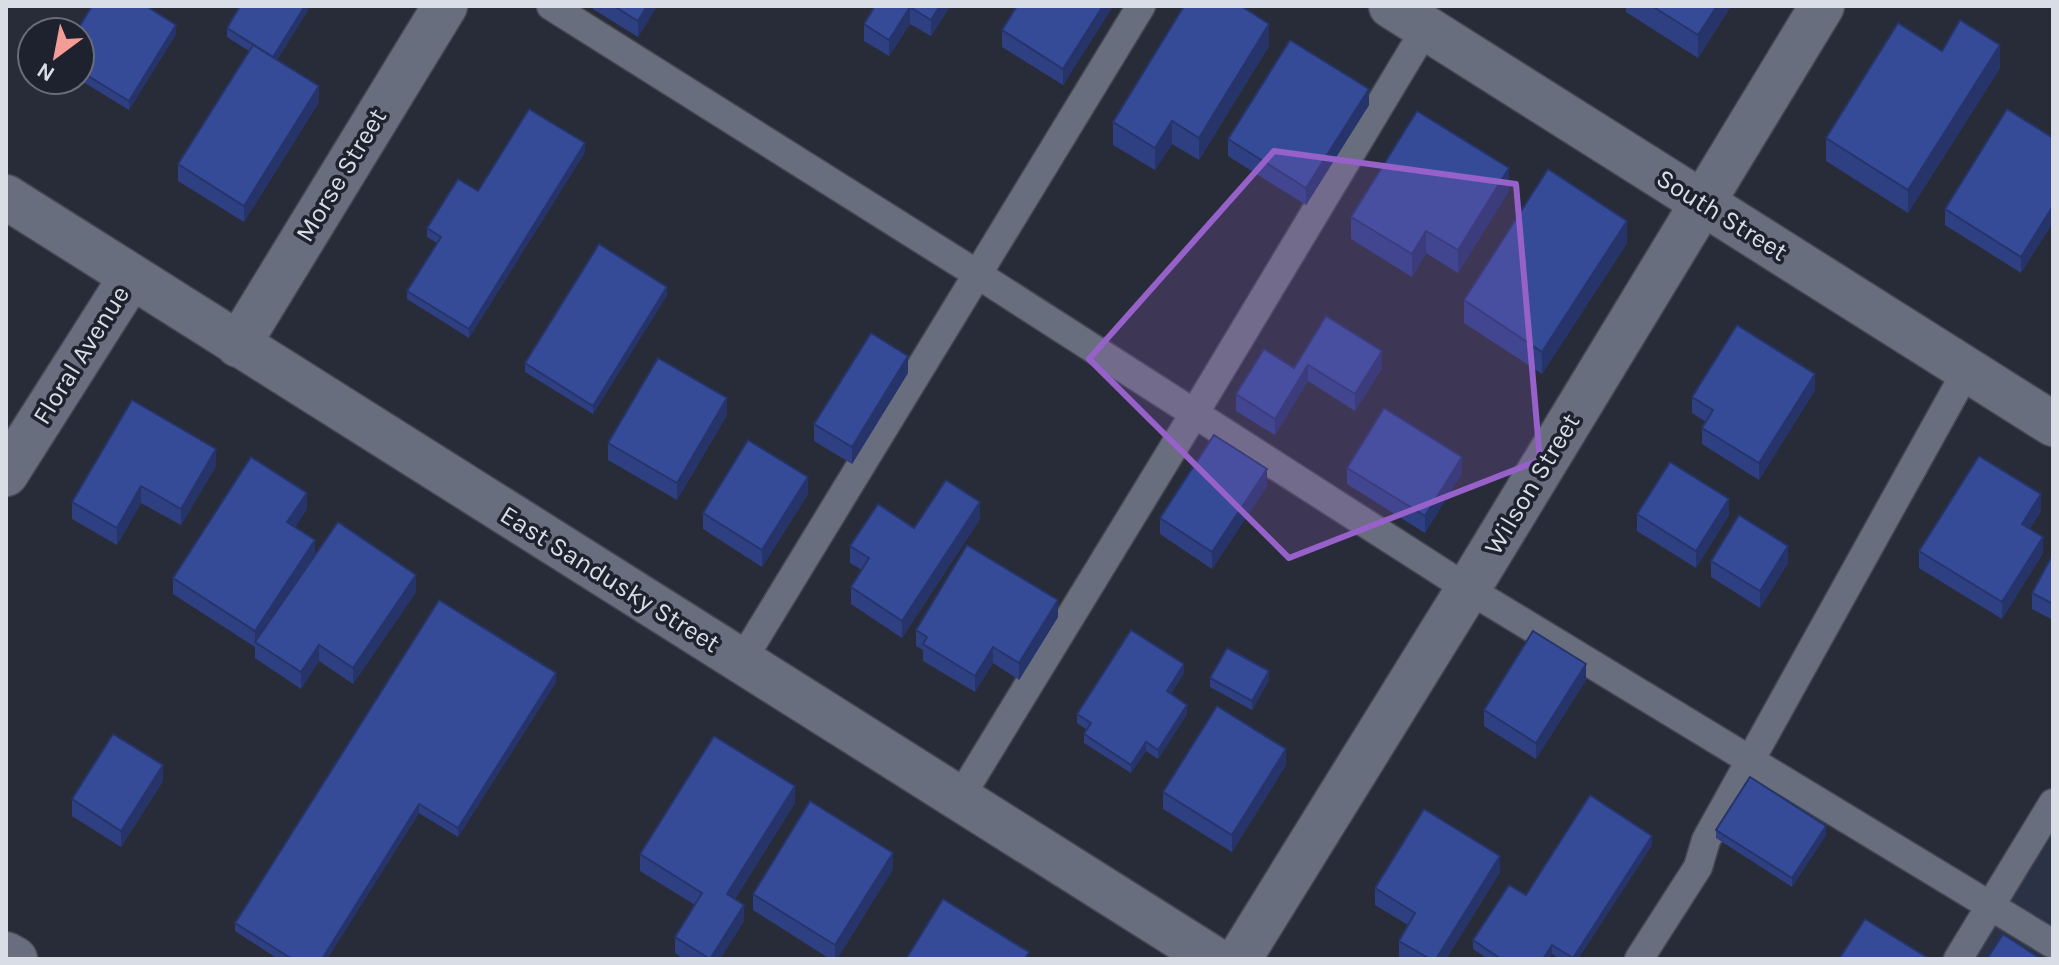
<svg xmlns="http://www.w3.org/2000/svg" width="2059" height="965" viewBox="0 0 2059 965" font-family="Karla,sans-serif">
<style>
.built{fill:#2c3245}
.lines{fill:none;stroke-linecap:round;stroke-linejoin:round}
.lane-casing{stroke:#444853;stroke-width:31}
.street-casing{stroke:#444853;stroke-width:47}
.secondary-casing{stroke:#444853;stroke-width:47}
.lane{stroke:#696e7e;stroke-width:28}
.street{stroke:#696e7e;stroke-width:44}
.secondary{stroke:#696e7e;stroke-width:44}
.wall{fill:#2e4082}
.shaded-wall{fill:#26346a}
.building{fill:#364b97;stroke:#26346a;stroke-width:2}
.marked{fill:#9761ca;fill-opacity:0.2;stroke:#9761ca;stroke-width:6;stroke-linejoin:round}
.labels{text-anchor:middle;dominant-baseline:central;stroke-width:7;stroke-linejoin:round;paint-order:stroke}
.street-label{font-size:26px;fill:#d9dde5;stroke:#1d222e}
</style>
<rect width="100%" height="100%" fill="#272c38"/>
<polygon class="built" points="2053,802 2053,959 1955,959"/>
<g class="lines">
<g class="lane-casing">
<g id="lane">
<polyline points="551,6 977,274 1468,589 2053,944"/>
<polyline points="741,662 1141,6"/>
<polyline points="959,799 1194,414 1426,28"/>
<polyline points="1639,959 1698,867 1706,840 1967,370"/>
<polyline points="1958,959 2053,803"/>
</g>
</g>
<g class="street-casing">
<g id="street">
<polyline points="1391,6 2053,424"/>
<polyline points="238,345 445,6"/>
<polyline points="6,474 131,277"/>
<polyline points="6,954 15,959"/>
<polyline points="1239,959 1468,589 1822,6"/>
</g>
</g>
<g class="secondary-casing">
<polyline id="secondary" points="6,197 1214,959"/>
</g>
<use href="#lane" class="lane"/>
<use href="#street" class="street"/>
<use href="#secondary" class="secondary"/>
</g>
<g class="wall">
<polygon points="308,6 308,10 277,60 319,102 244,222 178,181 178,164 249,51 227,37 227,28"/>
<polygon points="593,6 657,6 638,37 593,9"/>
<polygon points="875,6 950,6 931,36 910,24 889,56 864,41 864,24"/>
<polygon points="1017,6 1113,6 1063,85 1002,47 1002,30"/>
<polygon points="1626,6 1731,6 1698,58 1626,12"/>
<polygon points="80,32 176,34 129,110 80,80"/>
<polygon points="1269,46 1199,160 1172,144 1155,170 1113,145 1113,122"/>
<polygon points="1942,51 2000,68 1908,213 1826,161 1826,138"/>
<polygon points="1369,105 1306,205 1228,156 1228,139"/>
<polygon points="2053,138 2021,273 1945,225 1945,209"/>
<polygon points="585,152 469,338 407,299 407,291 437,243 427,237 427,228 478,191"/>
<polygon points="1509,191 1458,273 1426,253 1412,277 1351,239 1351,217"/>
<polygon points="1627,243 1542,374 1464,323 1464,300"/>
<polygon points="667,295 593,414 525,372 525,363"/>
<polygon points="1326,316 1382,368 1355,411 1308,381 1275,435 1236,411 1236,394 1294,368"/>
<polygon points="908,373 852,464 814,441 814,424"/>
<polygon points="1815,390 1759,480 1702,444 1702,428 1706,422 1692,413 1692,397"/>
<polygon points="727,415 677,500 608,460 608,443"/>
<polygon points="216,466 181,525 141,503 117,545 72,519 72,502"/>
<polygon points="1347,468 1462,473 1425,533 1347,484"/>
<polygon points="1267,486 1212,569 1160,534 1160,518"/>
<polygon points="808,494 762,567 703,529 703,513"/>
<polygon points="307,509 295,527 315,555 416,592 353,684 319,661 301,689 255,658 255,647 173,594 173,578"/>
<polygon points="2041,511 2030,528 2043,553 2002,619 1919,568 1919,551"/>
<polygon points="1637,514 1729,515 1696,568 1637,531"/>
<polygon points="980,519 902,638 851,604 851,587 862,570 850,563 850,546 914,528"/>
<polygon points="2053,554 2053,620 2032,609 2032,593"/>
<polygon points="1711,561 1788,563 1760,608 1711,577"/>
<polygon points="1058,617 1019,680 993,663 975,692 923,661 923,650 916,646 916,630"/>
<polygon points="1184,673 1171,694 1187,714 1158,759 1146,751 1131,773 1084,743 1084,734 1087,730 1077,723 1077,714"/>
<polygon points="1210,678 1269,680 1252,710 1210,687"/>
<polygon points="1586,680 1536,759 1484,726 1484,710"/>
<polygon points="556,682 458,837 419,813 327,959 278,959 235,931 235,923"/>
<polygon points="1286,765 1232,852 1163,809 1163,792"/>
<polygon points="163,781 121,847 72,816 72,799"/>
<polygon points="795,803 735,899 744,921 720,959 684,959 675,953 675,937 695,905 640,871 640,854"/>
<polygon points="1716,830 1826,835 1792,887 1716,838"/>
<polygon points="1652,845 1578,959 1560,959 1552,954 1548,959 1488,959 1473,949 1473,940 1526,895"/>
<polygon points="893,869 837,959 830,959 753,910 753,894"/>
<polygon points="1500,872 1446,959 1402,959 1399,957 1399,941 1408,925 1375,905 1375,888"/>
</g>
<g class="shaded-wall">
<polygon points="305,6 308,6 308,10 273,66 273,57"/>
<polygon points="647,6 657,6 638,37 638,21"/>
<polygon points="940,6 950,6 931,36 931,20"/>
<polygon points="1103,6 1113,6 1063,85 1063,69"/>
<polygon points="1717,6 1731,6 1698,58 1698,35"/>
<polygon points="910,7 910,24 889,56 889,40"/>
<polygon points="1269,24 1269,46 1199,160 1199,138"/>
<polygon points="176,25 176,34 129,110 129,101"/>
<polygon points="2000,45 2000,68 1908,213 1908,190"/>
<polygon points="319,86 319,102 244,222 244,206"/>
<polygon points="1369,89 1369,105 1306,205 1306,188"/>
<polygon points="1172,121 1172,144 1155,170 1155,148"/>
<polygon points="585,143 585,152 469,338 469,329"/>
<polygon points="1509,168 1509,191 1458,273 1458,250"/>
<polygon points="2053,206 2053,223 2021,273 2021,257"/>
<polygon points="1627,221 1627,243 1542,374 1542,352"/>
<polygon points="1426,231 1426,253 1412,277 1412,254"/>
<polygon points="667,287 667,295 593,414 593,406"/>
<polygon points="1382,351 1382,368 1355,411 1355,394"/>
<polygon points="908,356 908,373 852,464 852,447"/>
<polygon points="1308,365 1308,381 1275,435 1275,419"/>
<polygon points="1815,374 1815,390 1759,480 1759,463"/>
<polygon points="727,398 727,415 677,500 677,483"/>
<polygon points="216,449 216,466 181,525 181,509"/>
<polygon points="1462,457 1462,473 1425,533 1425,516"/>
<polygon points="1267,469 1267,486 1212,569 1212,552"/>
<polygon points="808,477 808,494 762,567 762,550"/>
<polygon points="141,486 141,503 117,545 117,528"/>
<polygon points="307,493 307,509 287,538 287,522"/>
<polygon points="2041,494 2041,511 2022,540 2022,524"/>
<polygon points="1729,499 1729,515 1696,568 1696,551"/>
<polygon points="980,502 980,519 902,638 902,621"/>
<polygon points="2043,537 2043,553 2002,619 2002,602"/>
<polygon points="315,540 315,557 255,642 255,648 255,631"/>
<polygon points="1788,546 1788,563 1760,608 1760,591"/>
<polygon points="416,575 416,592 353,684 353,668"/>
<polygon points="1058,600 1058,617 1019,680 1019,663"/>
<polygon points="319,645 319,661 301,689 301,672"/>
<polygon points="993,647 993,663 975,692 975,676"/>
<polygon points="1184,664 1184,673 1167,700 1167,691"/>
<polygon points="1586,664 1586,680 1536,759 1536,743"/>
<polygon points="1269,671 1269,680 1252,710 1252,701"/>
<polygon points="556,673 556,682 458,837 458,828"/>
<polygon points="1187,705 1187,714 1158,759 1158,750"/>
<polygon points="1146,742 1146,751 1131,773 1131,765"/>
<polygon points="1286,749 1286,765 1232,852 1232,835"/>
<polygon points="163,765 163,781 121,847 121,831"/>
<polygon points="795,786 795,803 727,911 727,894"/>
<polygon points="419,804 419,813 327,959 322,959"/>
<polygon points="1826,826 1826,835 1792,887 1792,878"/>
<polygon points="1652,836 1652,845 1578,959 1573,959"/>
<polygon points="893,853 893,869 837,959 835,959 835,945"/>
<polygon points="1500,856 1500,872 1446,959 1436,959"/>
<polygon points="744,905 744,921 720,959 710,959"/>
<polygon points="1552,945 1552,954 1548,959 1543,959"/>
</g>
<g class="building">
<polygon points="92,6 146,6 176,25 129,101 80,71 80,32 76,32"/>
<polygon points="240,6 305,6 273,57 227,28"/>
<polygon points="614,6 647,6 638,21"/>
<polygon points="875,6 940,6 931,20 910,7 889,40 864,24"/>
<polygon points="1017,6 1103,6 1063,69 1002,30"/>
<polygon points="1184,6 1241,6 1269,24 1199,138 1172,121 1155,148 1113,122"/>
<polygon points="1652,6 1717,6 1698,35"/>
<polygon points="1960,20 2000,45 1908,190 1826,138 1898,23 1942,51"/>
<polygon points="1290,40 1369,89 1306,188 1228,139"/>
<polygon points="253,45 319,86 244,206 178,164"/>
<polygon points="529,109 585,143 469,329 407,291 441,237 427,228 458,179 478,191"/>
<polygon points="2007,109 2053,138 2053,206 2021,257 1945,209"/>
<polygon points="1417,111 1509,168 1458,250 1426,231 1412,254 1351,217"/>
<polygon points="1548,169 1627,221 1542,352 1464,300"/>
<polygon points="599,244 667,287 593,406 525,363"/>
<polygon points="1326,316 1382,351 1355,394 1308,365 1275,419 1236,394 1264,349 1294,368"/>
<polygon points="1737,325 1815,374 1759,463 1702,428 1713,410 1692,397"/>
<polygon points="871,333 908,356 852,447 814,424"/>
<polygon points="658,358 727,398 677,483 608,443"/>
<polygon points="132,400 216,449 181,509 141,486 117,528 72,502"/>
<polygon points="1384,408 1462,457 1425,516 1347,468"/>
<polygon points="1214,435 1267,469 1212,552 1160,518"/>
<polygon points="748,440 808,477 762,550 703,513"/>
<polygon points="1979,456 2041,494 2022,524 2043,537 2002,602 1919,551"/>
<polygon points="251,457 307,493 287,522 315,540 255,631 173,578"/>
<polygon points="1670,462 1729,499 1696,551 1637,514"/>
<polygon points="946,480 980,502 902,621 851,587 869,558 850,546 878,504 914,528"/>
<polygon points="1739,515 1788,546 1760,591 1711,561"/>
<polygon points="338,522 416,575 353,668 319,645 301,672 255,642"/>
<polygon points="967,545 1058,600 1019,663 993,647 975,676 923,644 927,637 916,630"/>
<polygon points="2053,554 2053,604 2032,593"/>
<polygon points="439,600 556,673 458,828 419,804 322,959 292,959 235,923"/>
<polygon points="1131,630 1184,664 1167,691 1187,705 1158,750 1146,742 1131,765 1084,734 1091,723 1077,714"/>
<polygon points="1533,631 1586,664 1536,743 1484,710"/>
<polygon points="1227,648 1269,671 1252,701 1210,678"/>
<polygon points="1217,706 1286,749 1232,835 1163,792"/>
<polygon points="113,734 163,765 121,831 72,799"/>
<polygon points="714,736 795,786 727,894 744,905 710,959 675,937 702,893 640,854"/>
<polygon points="1750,777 1826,826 1792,878 1716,830"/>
<polygon points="1590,795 1652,836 1573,958 1552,945 1543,959 1501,959 1473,940 1509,885 1526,895"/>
<polygon points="810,801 893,853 835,945 753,894"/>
<polygon points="1424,809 1500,856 1436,959 1430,959 1399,941 1415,913 1375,888"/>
<polygon points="943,899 1029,952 1025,959 906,959"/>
<polygon points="1865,919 1928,958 1928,959 1839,959"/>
<polygon points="2003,934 2041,959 1987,959"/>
</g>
<path class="marked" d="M1274,151l242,33 24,276 -251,98 -200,-199z"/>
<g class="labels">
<g class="street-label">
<text transform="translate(341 175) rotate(-59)">Morse Street</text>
<text transform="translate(1722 215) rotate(32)">South Street</text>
<text transform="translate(81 355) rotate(-58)">Floral Avenue</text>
<text transform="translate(1532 484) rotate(-59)">Wilson Street</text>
<text transform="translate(610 579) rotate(32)">East Sandusky Street</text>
</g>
</g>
<rect width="2059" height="965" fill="none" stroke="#d9dde5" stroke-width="16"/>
<g transform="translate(56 56) rotate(212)"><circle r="38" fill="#1d222e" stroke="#686d77" stroke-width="2"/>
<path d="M0-6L14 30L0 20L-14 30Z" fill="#f59c96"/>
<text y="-12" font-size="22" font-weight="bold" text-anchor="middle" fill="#d9dde5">N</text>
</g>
</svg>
